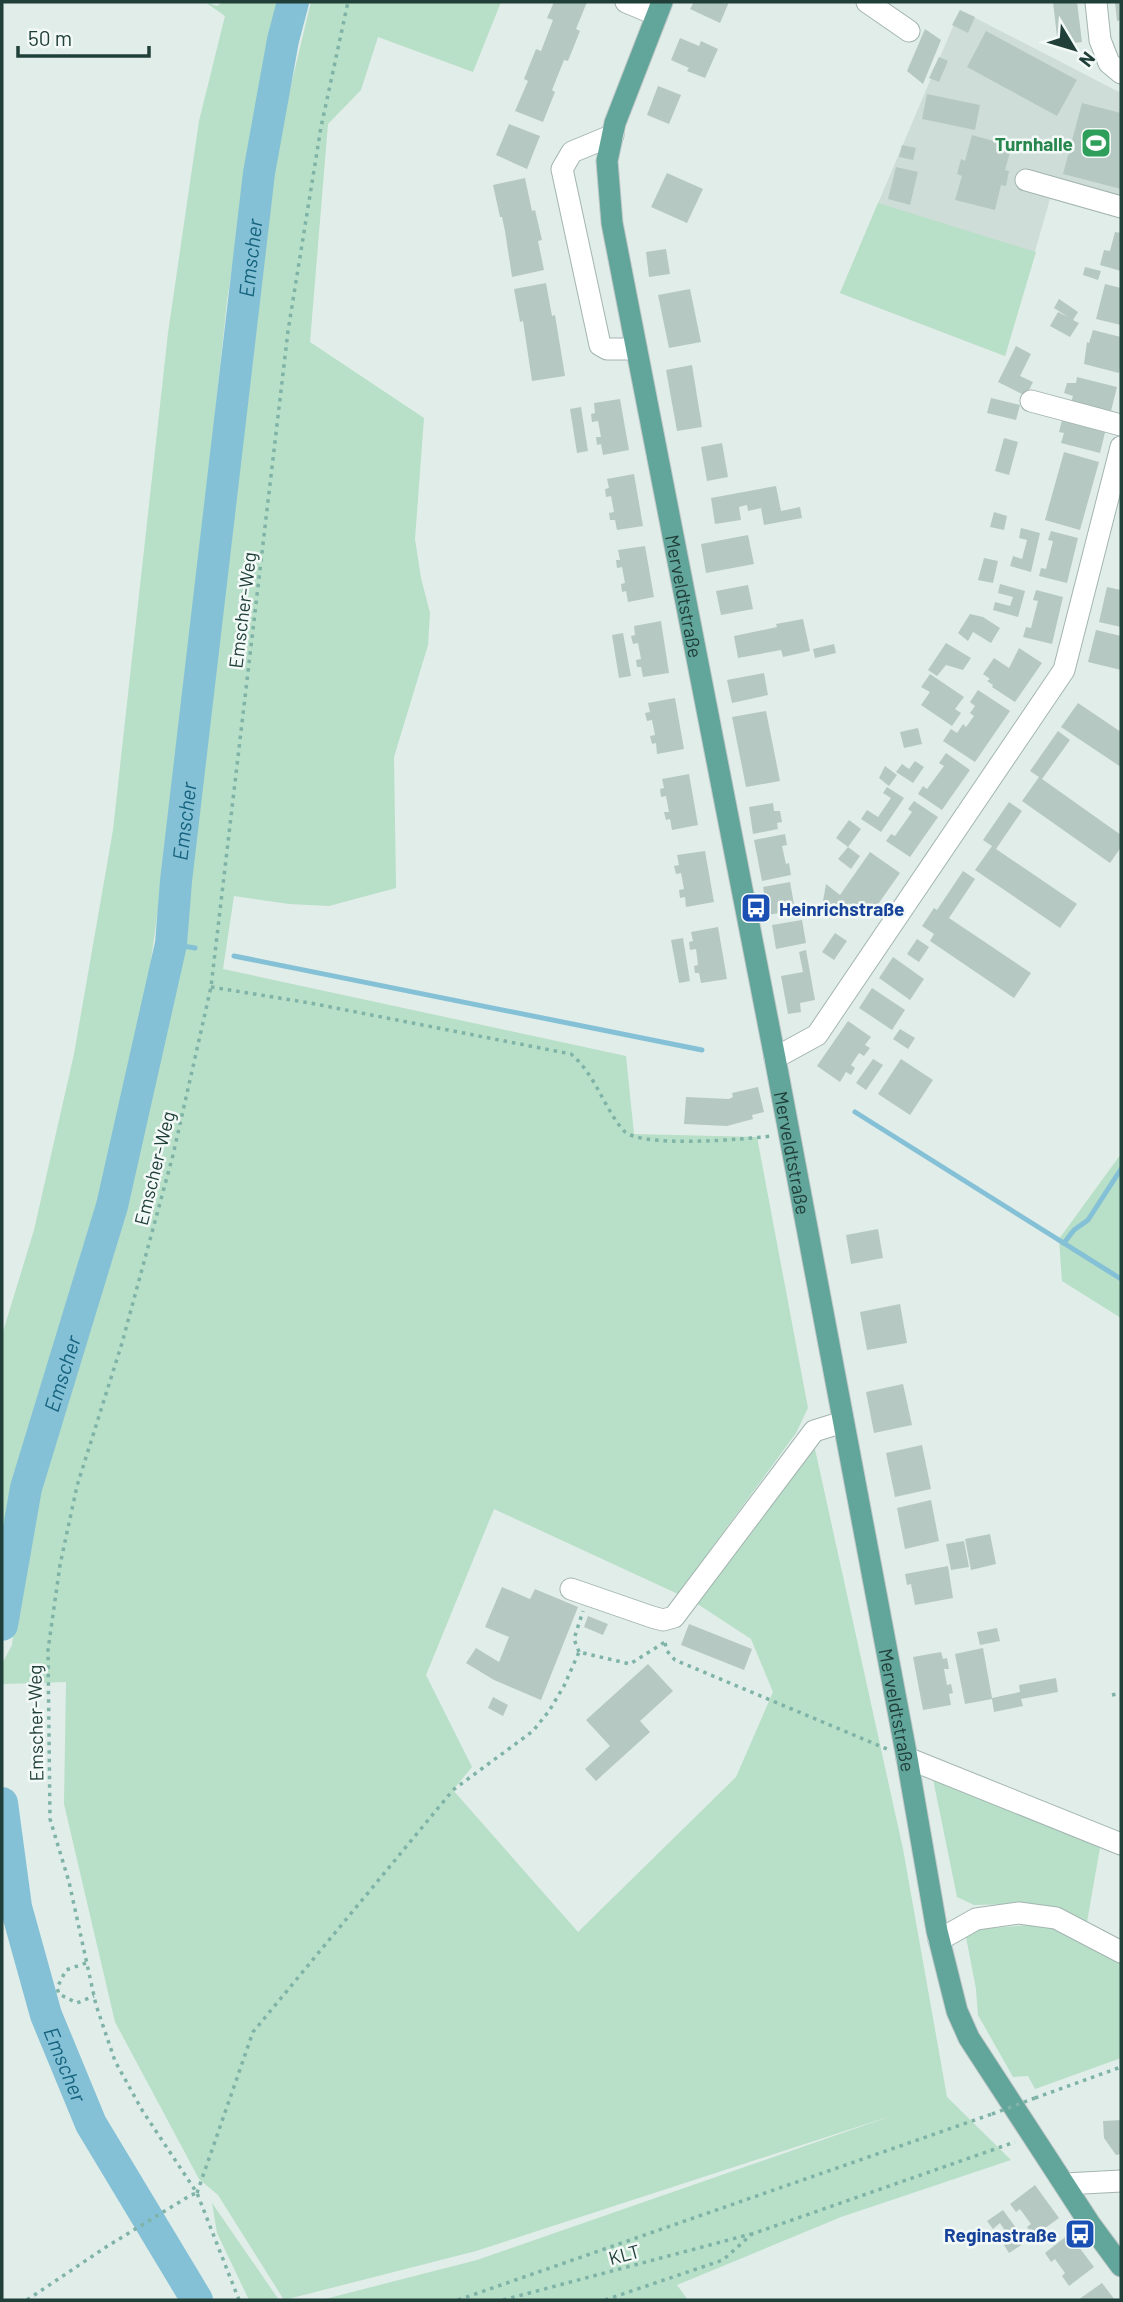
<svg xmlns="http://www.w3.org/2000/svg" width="1123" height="2302" viewBox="0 0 1123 2302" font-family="Barlow,sans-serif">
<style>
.built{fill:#cfddd8}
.green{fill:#b8dfc7}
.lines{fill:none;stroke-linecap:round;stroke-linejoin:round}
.stream{stroke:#85c1d6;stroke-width:5}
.river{stroke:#85c1d6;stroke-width:32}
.building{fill:#b6c8c2}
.minor-casing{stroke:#a3b5b1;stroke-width:23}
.major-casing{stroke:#c1c9c8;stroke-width:23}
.path{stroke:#7fb3a7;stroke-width:3.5;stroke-dasharray:3.5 5;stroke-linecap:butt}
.minor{stroke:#fff;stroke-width:21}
.major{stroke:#62a59b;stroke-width:21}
.path-bridge{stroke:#7fb3a7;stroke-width:3.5;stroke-dasharray:3.5 5;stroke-linecap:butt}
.labels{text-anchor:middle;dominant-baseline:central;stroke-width:5;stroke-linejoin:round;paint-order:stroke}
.leisure-label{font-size:19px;font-weight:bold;fill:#27864d;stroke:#f2f9f6;text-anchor:end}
.street-label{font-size:19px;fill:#203f39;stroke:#f2f9f6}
.transit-label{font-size:19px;font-weight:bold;fill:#164399;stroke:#f2f9f6;text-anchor:start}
.water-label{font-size:21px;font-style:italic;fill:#16637f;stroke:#f2f9f6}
</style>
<rect width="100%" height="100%" fill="#e1ede9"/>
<polygon class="built" points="960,10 1121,93 1121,219 1050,199 1005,356 840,293"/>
<g class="green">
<polygon points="205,2 217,6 223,2 273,2 281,4 261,75 227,301 178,764 145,1004 99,1203 19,1474 2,1560 2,1335 34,1230 74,1054 113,830 168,333 199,121 225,16"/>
<polygon points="311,2 501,2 473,72 378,37 361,90 328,124 310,342 424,418 415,539 421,578 430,613 428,645 394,757 396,888 329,906 289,904 234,896 223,969 626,1056 634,1134 757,1137 808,1408 796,1433 678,1594 494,1509 426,1675 472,1767 453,1790 578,1932 736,1777 773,1692 751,1639 693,1601 813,1440 903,1849 947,2097 1011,2160 841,2217 677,2285 688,2300 321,2300 477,2260 894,2115 476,2251 284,2300 218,2195 199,2179 115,2022 64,1804 66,1682 2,1684 2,1664 12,1645 21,1573 41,1482 121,1211 156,1072 181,936 235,459 277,143"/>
<polygon points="878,203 1036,252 1005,356 840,293"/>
<polygon points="1121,1154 1121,1318 1062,1281 1059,1239"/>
<polygon points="933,1779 1101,1842 1087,1922 1022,1904 974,1905 957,1897"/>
<polygon points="1041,1924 1064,1931 1121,1961 1121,2058 1035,2089 1028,2076 1013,2077 978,2015 976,1989 966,1937 980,1929"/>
<polygon points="212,2203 279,2300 249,2300 217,2233"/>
</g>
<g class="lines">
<g class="stream">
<polyline points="171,944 195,948"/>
<polyline points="234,956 702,1050"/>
<polyline points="855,1112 1121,1279"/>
<polyline points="1064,1243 1074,1230 1088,1220 1121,1169"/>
</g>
<g class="river">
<path id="s1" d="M2,1625l24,-137 86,-282 59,-262 5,-63 83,-708 24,-133 10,-38"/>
<path id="s2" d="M2,1803l14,104 30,108 45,109 106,176"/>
</g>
</g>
<g class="building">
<polygon points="554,2 587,2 576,29 580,31 568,61 564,60 552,90 555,92 543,122 515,111 528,81 524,79 536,49 541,51 553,20 547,18"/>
<polygon points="694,2 729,2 720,23 690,9"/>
<polygon points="1053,2 1077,2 1082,42 1058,45"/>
<polygon points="1115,2 1121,2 1121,20 1117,21"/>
<polygon points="960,10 975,17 968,33 952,25"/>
<polygon points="925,29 941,40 923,84 907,71"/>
<polygon points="986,31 1077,80 1057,116 967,67"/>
<polygon points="680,38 699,46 701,41 718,49 705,78 687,71 689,68 671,60"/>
<polygon points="939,57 948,61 939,82 929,78"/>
<polygon points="658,86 681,95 669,124 647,115"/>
<polygon points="927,94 980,105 975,130 922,119"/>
<polygon points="1082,103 1121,113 1121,189 1063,174"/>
<polygon points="509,124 540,136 527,169 496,155"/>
<polygon points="972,135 1012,146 1005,170 1009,171 1006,186 1001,185 995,210 955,200 962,176 957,174 961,159 965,161"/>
<polygon points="902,145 916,148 913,160 899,157"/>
<polygon points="896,167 918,172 910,205 888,199"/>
<polygon points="667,173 703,189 687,223 651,207"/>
<polygon points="525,178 532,211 535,210 542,240 538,241 544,270 512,277 505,231 502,217 500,217 493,185"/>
<polygon points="1115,232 1121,233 1121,271 1100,265 1104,250 1110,251"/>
<polygon points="666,249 670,274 649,277 646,252"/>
<polygon points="1085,267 1101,271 1098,280 1083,275"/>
<polygon points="546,283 552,316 555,315 565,376 532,381 523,321 520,322 514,289"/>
<polygon points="1105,284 1121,288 1121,325 1096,319"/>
<polygon points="690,289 701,342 669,348 658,295"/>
<polygon points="1059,299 1078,312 1073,320 1079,323 1070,337 1050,326 1058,312 1068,317 1054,308"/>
<polygon points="1093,330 1121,337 1121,363 1119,373 1084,364 1087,342 1089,343"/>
<polygon points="1016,346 1031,354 1020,376 1033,382 1026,396 998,382"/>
<polygon points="692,365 702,427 677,431 666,370"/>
<polygon points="1077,377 1117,387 1110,415 1070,405 1073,396 1064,393 1067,383 1076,383"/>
<polygon points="991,398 1020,405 1016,420 987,413"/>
<polygon points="620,399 629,450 603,455 601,444 597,445 596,437 601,437 598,421 592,422 591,414 595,413 594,403"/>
<polygon points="581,407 588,451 577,453 570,409"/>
<polygon points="1062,420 1107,424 1100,453 1061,443 1064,433 1059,432"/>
<polygon points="1004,438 1018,442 1009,475 995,471"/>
<polygon points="722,443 728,477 707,481 701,447"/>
<polygon points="1064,452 1099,462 1080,530 1045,520"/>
<polygon points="634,474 643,526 617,530 615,520 610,520 609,513 614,512 611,496 606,497 605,489 609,488 607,479"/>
<polygon points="776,486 781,511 800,507 802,518 764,525 761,508 748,511 747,505 739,507 741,520 715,524 711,498"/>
<polygon points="994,512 1007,516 1004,530 990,527"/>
<polygon points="1021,528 1040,533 1031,572 1010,566 1013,556 1022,559 1027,540 1019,538"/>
<polygon points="1051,531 1078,538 1067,583 1039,576 1041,568 1046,569 1053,541 1048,540"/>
<polygon points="748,535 754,564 706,573 701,544"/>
<polygon points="645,546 654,597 628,602 626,591 622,592 621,584 625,583 622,567 617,568 616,560 620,560 618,550"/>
<polygon points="984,558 998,561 993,583 978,580"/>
<polygon points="1000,584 1025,591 1018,617 993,610 995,602 1010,606 1013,597 998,593"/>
<polygon points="748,585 753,609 721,615 716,591"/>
<polygon points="1107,587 1121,590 1121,627 1099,622"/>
<polygon points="1036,590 1063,597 1052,644 1023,637 1026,627 1031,628 1038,601 1033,600"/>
<polygon points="970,614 983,617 1000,628 991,643 973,632 968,641 958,633"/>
<polygon points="803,619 810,651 783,657 781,650 738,658 734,636 777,627 776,624"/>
<polygon points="661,621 669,673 643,677 641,667 637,667 636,660 641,659 638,643 633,644 631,636 635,635 634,626"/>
<polygon points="1096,630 1121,636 1121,670 1088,662"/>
<polygon points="623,633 631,676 619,678 612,635"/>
<polygon points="946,643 971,658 963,670 946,665 937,676 928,670"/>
<polygon points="834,644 836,653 815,658 813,649"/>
<polygon points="1019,648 1042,663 1015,702 992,687 993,685 987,681 990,679 983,674 994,658 1009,668"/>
<polygon points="764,673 768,695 732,703 727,680"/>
<polygon points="930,674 964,697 955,709 961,713 952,726 921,705 930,692 921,687"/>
<polygon points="978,690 1010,711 975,762 943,741 951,729 957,733 963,724 966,727 974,716 970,713 975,706 970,702"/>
<polygon points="675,698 684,749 657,754 656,743 652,744 650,736 655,735 652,720 647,721 645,713 650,712 648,703"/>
<polygon points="1078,703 1121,732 1121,767 1061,727"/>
<polygon points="766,711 780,781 746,787 732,717"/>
<polygon points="918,728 922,744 904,748 900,732"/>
<polygon points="1058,731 1070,740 1042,779 1121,835 1121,847 1110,863 1022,801 1039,777 1030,771"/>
<polygon points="946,753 970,770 942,810 918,794 923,786 927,789 944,766 939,763"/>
<polygon points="915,761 924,767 913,783 896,772 902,764 909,769"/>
<polygon points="885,766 897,775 889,786 879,778"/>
<polygon points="689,774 698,825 672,830 670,819 666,820 664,812 669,812 666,796 661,797 660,789 664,788 662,779"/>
<polygon points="887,787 904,798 881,832 861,819 867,810 878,817 891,798 883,793"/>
<polygon points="914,801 938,817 910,857 886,841 891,834 895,836 912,812 908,809"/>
<polygon points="1009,802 1022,811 996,849 1077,904 1060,928 975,870 992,846 983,840"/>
<polygon points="773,803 774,811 780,811 782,822 777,823 778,829 753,834 749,807"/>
<polygon points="849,820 861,829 848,847 836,838"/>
<polygon points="785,834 787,845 782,846 786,864 789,863 791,875 762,881 754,840"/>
<polygon points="848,847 860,856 851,869 838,859"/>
<polygon points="705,851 714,902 686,907 685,897 680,898 679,890 684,889 681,873 676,874 674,866 679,865 677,855"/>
<polygon points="870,852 900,873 869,917 849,903 844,911 834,903 822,907 826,884 840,895"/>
<polygon points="963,871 975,879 949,918 1031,973 1014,998 930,941 934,934 922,926 934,908 937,910"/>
<polygon points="790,882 795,910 768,915 763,887"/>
<polygon points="802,920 806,943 776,949 772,925"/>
<polygon points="718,927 727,979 701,983 699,973 695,973 694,966 698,965 696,949 690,950 689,942 693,941 691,932"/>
<polygon points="835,933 847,941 834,960 822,952"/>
<polygon points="683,938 690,981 679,983 671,940"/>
<polygon points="917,939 929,947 919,962 907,954"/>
<polygon points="806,950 815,1000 800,1003 801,1012 788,1014 781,976 803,972 799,952"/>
<polygon points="893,957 924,979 910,1000 879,978"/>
<polygon points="872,988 905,1010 892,1030 859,1008"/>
<polygon points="848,1021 871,1037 865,1045 870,1048 864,1056 859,1053 851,1065 855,1068 851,1075 846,1072 840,1082 817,1066"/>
<polygon points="900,1029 915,1038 908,1049 893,1039"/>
<polygon points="873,1059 883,1065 866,1090 856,1083"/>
<polygon points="901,1059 933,1080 910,1115 878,1094"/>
<polygon points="758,1087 764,1112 752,1115 753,1119 727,1126 684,1124 686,1097 729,1099 733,1097 732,1093"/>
<polygon points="878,1229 883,1258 851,1264 846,1235"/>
<polygon points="900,1304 907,1343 867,1350 860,1312"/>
<polygon points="903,1384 912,1425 874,1433 866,1392"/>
<polygon points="922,1445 931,1489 895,1497 886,1453"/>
<polygon points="931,1500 939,1541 905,1549 897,1508"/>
<polygon points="990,1534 996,1564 971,1570 965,1539"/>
<polygon points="964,1541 969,1567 951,1570 946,1544"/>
<polygon points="948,1566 953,1598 915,1605 911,1584 907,1585 905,1574"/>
<polygon points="502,1587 530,1599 535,1589 578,1607 541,1700 494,1680 466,1663 476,1648 499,1662 509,1637 485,1627"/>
<polygon points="588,1616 608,1624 603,1635 584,1627"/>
<polygon points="689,1624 752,1649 744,1670 681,1645"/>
<polygon points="997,1628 1000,1641 980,1645 977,1632"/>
<polygon points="983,1648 992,1698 1020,1692 1019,1685 1056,1678 1058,1692 1021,1699 1023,1706 994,1712 992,1699 965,1704 955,1654"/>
<polygon points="941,1652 943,1659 947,1658 949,1669 944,1669 947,1685 951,1684 953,1693 949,1694 951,1705 923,1710 913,1657"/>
<polygon points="648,1664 673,1691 640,1721 650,1732 596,1781 585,1769 610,1746 586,1720"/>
<polygon points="493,1697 508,1705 503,1716 488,1708"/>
<polygon points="1121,2120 1121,2154 1116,2155 1104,2138 1103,2121"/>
<polygon points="1035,2185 1059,2218 1034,2236 1027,2227 1031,2224 1020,2209 1016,2212 1010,2204"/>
<polygon points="1003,2210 1026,2242 1009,2253 1004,2245 1011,2240 1000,2223 993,2229 987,2221"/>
<polygon points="1069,2234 1094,2267 1069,2286 1062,2276 1065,2273 1055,2259 1051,2262 1045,2253"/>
<polygon points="1102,2283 1115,2300 1078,2300"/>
</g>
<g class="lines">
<g class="minor-casing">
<g id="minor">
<polyline points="626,2 657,15"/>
<polyline points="867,2 909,31"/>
<polyline points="1096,2 1100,40 1109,63 1121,73"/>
<polyline points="613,135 572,152 562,169 600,345 607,349 636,349"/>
<polyline points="1026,180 1121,207"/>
<polyline points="1031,401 1121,425"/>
<polyline points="775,1058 817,1035 1064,670 1121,447"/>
<polyline points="571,1589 652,1617 663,1620 674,1617 814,1431 843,1422"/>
<polyline points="907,1758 1121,1844"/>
<polyline points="939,1940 976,1919 1019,1913 1056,1918 1121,1952"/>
<polyline points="1065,2184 1121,2181"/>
</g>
</g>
<g class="major-casing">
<g id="major">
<path id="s3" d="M662,2l-47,121 -8,38 5,62 163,835 132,700 30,173 20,80 12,27 121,186 31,42"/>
</g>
</g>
<g class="path">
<path d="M211,987l99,16 261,51c24,20 32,52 52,76 16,19 122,9 149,6"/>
<polyline points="665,1643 667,1651 675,1660 887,1749"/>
<polyline points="579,1652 574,1639 583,1611"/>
<polyline points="1112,1695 1121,1693"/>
<polyline points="86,1963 66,1970 57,1988 59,1994 77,2003 94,1996"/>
<polyline points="1035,2098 1121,2067"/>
<polyline points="197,2193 253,2032 453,1790 533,1731 549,1711 564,1686 579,1652 630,1664 665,1642"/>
<polyline points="27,2300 106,2247 191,2195 197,2193"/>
<polyline points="239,2300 197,2193 142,2110 115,2061 96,2005 69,1882 50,1819 48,1650 60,1565 77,1486 122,1343 173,1155 211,987 288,331 321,127 348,2"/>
<polyline points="458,2300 992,2114"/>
<polyline points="503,2300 751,2234"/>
<polyline points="605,2300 723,2260 752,2234 1015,2142"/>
</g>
<use href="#minor" class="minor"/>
<use href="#major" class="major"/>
<polyline class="path-bridge" points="992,2114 1035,2098"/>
</g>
<defs>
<g id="stadium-square" transform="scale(1.575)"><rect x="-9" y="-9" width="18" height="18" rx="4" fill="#2e9e5b" stroke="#f2f9f6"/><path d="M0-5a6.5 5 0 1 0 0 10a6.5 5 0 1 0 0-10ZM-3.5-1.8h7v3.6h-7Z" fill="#fff"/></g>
<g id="bus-square" transform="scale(1.575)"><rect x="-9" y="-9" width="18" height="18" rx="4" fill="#1a4fb4" stroke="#f2f9f6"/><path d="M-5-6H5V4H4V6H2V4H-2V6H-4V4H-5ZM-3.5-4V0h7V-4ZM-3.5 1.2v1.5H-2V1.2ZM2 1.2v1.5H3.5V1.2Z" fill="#fff"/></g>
</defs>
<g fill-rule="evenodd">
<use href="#stadium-square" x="1096" y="143"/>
<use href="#bus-square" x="756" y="908"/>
<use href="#bus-square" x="1080" y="2234"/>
</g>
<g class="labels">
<g class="leisure-label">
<text x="1073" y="143">Turnhalle</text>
</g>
<g class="street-label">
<text stroke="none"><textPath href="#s3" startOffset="611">Merveldtstraße</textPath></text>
<text transform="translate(242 610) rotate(-83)">Emscher-Weg</text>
<text stroke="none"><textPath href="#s3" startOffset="1178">Merveldtstraße</textPath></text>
<text transform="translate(154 1168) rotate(-76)">Emscher-Weg</text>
<text stroke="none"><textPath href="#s3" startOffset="1745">Merveldtstraße</textPath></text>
<text transform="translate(35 1723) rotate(-91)">Emscher-Weg</text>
<text transform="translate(624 2254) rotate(-15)">KLT</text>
</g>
<g class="transit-label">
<text x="779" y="908">Heinrichstraße</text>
<text x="1057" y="2234" text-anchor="end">Reginastraße</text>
</g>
<g class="water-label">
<text stroke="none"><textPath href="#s1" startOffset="1393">Emscher</textPath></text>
<text stroke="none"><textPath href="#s1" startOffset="826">Emscher</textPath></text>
<text stroke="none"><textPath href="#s1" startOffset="259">Emscher</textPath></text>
<text stroke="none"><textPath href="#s2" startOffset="270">Emscher</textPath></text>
</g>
</g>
<rect width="1123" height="2302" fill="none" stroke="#203f39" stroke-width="7"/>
<g transform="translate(1074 49) rotate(128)" stroke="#f2f9f6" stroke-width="5" paint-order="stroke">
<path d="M0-5L12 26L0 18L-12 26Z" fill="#203f39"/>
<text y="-10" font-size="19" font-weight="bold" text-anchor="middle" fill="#203f39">N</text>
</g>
<path d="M18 46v10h131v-10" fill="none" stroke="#203f39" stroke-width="3.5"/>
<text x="28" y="46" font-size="21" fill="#203f39" stroke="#f2f9f6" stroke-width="5" paint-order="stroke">50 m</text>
</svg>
